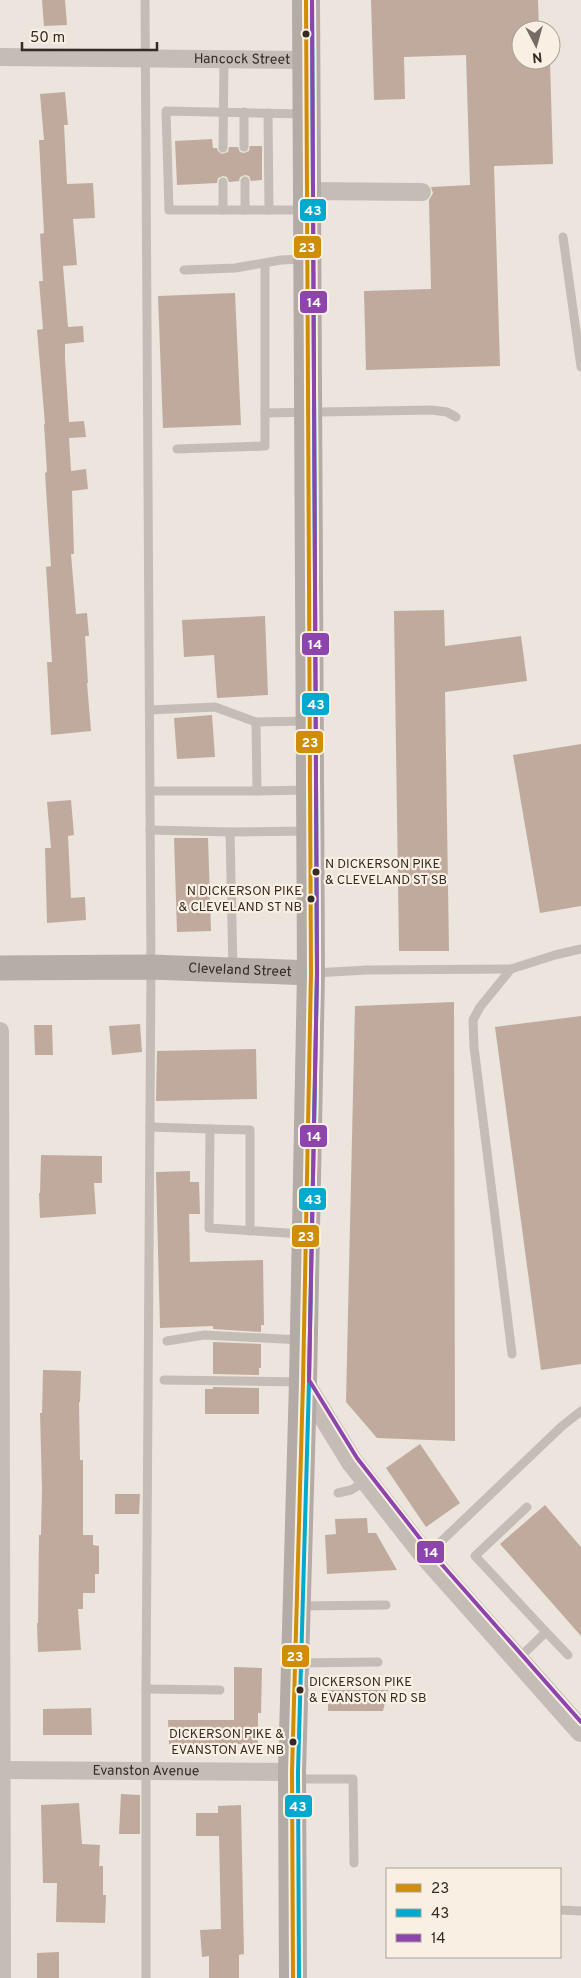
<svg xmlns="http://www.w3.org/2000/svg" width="581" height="1978" viewBox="0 0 581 1978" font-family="Overpass,sans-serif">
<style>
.building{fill:#c0aa9e}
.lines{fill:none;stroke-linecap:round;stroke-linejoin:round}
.service{stroke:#c4bdb6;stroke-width:9}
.minor{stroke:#c4bdb6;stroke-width:18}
.tertiary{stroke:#c4bdb6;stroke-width:22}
.secondary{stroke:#b5ada7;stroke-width:25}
.primary{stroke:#b2aba6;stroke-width:28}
.bus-1-casing{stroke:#f9f0e3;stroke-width:8}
.bus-2-casing{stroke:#f9f0e3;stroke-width:8}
.bus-3-casing{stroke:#f9f0e3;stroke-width:8}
.bus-1{stroke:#d08d07;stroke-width:4}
.bus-2{stroke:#00a9ce;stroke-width:4}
.bus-3{stroke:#8e44ad;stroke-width:4}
.bus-dot{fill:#342b25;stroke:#f9f0e3;stroke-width:2}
.labels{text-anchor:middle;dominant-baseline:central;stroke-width:4.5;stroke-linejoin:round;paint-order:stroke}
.bus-label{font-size:13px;fill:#342b25;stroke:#f9f0e3;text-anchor:start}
.street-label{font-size:14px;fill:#342b25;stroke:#f9f0e3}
.line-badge{stroke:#f9f0e3;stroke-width:2}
.badge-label{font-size:14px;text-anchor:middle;font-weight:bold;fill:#fff}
</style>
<rect width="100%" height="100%" fill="#ebe5dd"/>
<g class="building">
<polygon points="42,0 65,0 67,25 44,26"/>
<polygon points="371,0 538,0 539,30 521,30 521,60 550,60 553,164 494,166 500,366 366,370 364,291 431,289 429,200 433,193 431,187 470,185 466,55 404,57 405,99 374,100"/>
<polygon points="65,92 68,125 64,125 67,184 93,183 95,218 73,219 77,265 63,266 68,327 83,326 84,342 65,344 65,359 69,422 84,421 86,437 69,438 71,471 86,469 88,489 72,491 74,554 71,554 76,614 87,613 89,636 85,636 88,683 87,683 91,731 51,735 47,662 52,662 46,567 51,566 45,473 47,472 44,424 45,424 37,330 43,329 39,281 43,281 40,234 44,233 39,140 44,140 40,94"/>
<polygon points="212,139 213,148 217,148 218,151 222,154 228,152 229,147 238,147 240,152 244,153 249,151 250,146 262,146 262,180 251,181 249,176 245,175 240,177 239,181 229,182 227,177 223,176 218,178 217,183 177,185 175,141"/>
<polygon points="235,293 241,425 163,428 158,296"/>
<polygon points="444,610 445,646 521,636 527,681 445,692 449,951 399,951 394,611"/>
<polygon points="265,616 268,695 217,698 214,655 184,657 182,620"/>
<polygon points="212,715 215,757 177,759 174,718"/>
<polygon points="581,744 581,906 540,913 513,755"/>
<polygon points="71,800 74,835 68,836 71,898 85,897 86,920 47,923 45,848 51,848 47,802"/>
<polygon points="174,838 208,838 211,931 177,932"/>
<polygon points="454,1002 455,1441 377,1438 346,1402 355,1006"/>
<polygon points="581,1016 581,1364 541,1370 495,1027"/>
<polygon points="140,1024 142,1052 112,1055 109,1026"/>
<polygon points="34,1025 52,1025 53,1055 35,1055"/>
<polygon points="256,1049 257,1099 156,1101 157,1051"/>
<polygon points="41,1155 102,1156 102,1183 94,1183 96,1214 40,1218 39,1193 40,1193"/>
<polygon points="190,1171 190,1182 199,1182 200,1214 189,1214 190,1262 263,1260 264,1325 261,1325 261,1332 213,1329 213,1326 160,1328 156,1172"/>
<polygon points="213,1342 261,1344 261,1368 259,1368 259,1375 213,1374"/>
<polygon points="43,1370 81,1371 80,1402 79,1402 80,1460 83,1460 83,1535 93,1535 93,1545 99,1546 99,1574 95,1574 95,1593 83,1593 83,1609 78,1609 81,1650 38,1652 37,1623 38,1623 39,1535 41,1535 42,1489 40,1413 42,1413"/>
<polygon points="213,1387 259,1388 259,1414 205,1414 205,1389 213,1389"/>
<polygon points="420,1444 460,1503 426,1527 386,1468"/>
<polygon points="115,1494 140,1494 139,1514 115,1514"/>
<polygon points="545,1505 581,1547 581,1636 500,1544"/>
<polygon points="367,1518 368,1533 376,1533 397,1570 327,1574 325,1535 336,1534 335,1519"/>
<polygon points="234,1667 262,1668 261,1713 258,1713 258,1744 169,1744 168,1720 234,1720"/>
<polygon points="328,1690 388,1690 383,1711 328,1711"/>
<polygon points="91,1708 92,1735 43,1735 43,1709"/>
<polygon points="121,1794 140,1795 140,1834 119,1834"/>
<polygon points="79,1803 82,1844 100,1845 99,1866 103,1866 103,1895 106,1895 105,1923 56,1922 57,1883 43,1883 41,1805"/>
<polygon points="241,1805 244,1954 239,1955 239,1978 209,1978 209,1956 202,1957 200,1930 221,1929 219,1836 196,1836 196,1813 218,1813 218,1806"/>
<polygon points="59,1952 59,1978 37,1978 37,1953"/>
</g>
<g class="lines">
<g class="service">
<polyline points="145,0 151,967 146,1689 146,1978"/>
<polyline points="244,112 244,147"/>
<polyline points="268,113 269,210"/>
<polyline points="304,114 166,111 169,210 304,210"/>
<polyline points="223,148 224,59"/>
<polyline points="245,181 245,210"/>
<polyline points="223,182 223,210"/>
<polyline points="563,237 581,367"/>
<polyline points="184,270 235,268 281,260 304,259"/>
<polyline points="265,413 432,410 447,412 456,417"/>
<polyline points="177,449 265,446 265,263"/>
<polyline points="150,710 215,707 256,722"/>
<polyline points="306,721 256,722 257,791 307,790"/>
<polyline points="150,791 257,791"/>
<polyline points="150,830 230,832"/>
<polyline points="233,970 230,832 307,831"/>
<polyline points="314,973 367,970 511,969"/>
<polyline points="150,1127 210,1129 209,1228 303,1234"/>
<polyline points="210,1129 250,1130 250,1231"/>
<polyline points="167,1341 204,1335 301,1340"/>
<polyline points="512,1354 474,1047 473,1020 480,1007 511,969 555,955 581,949"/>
<polyline points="164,1380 301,1382"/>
<polyline points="338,1493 351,1490 366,1481"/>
<polyline points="426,1556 561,1427 581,1411"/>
<polyline points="299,1606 386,1605"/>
<polyline points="546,1632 568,1655"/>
<polyline points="518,1659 546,1632 475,1556 527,1507"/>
<polyline points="298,1663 378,1662"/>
<polyline points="146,1689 220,1690"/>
<polyline points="294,1779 353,1779 354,1863"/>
<polyline points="560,1910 581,1911"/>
</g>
<g class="minor">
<path id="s1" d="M0,57l306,3"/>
<polyline points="307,191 422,192"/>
<polyline points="0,1031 2,1978"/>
<path id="s2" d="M0,1770l292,2"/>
</g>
<polyline class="tertiary" points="303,1382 352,1462 424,1554 581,1731"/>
<path class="secondary" id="s3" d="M0,968l151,-1 160,6"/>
<polyline class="primary" points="293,1978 292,1772 303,1382 311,973 306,0"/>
<g class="bus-1-casing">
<polyline id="bus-1" points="293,1978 292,1772 303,1382 311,973 306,0"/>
</g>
<g class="bus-2-casing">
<polyline id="bus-2" points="299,1978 298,1772 309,1382 317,973 312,0"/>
</g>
<g class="bus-3-casing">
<polyline id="bus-3" points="312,0 317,973 309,1380 357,1458 429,1550 581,1722"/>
</g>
<use href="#bus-1" class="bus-1"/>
<use href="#bus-2" class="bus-2"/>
<use href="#bus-3" class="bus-3"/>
</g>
<g class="bus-dot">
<circle cx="306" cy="34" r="4.5"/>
<circle cx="316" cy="872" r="4.5"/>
<circle cx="311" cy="899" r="4.5"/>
<circle cx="300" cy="1690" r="4.5"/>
<circle cx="293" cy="1742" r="4.5"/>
</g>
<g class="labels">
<g class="bus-label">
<text x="325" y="865">N DICKERSON PIKE<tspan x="325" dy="16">&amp; CLEVELAND ST SB</tspan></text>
<text x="302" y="892" text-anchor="end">N DICKERSON PIKE<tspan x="302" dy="16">&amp; CLEVELAND ST NB</tspan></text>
<text x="309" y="1683">DICKERSON PIKE<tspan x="309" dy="16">&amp; EVANSTON RD SB</tspan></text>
<text x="284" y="1735" text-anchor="end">DICKERSON PIKE &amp;<tspan x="284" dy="16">EVANSTON AVE NB</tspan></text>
</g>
<g class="street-label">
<text stroke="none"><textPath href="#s1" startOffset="242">Hancock Street</textPath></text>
<text stroke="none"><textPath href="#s3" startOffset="240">Cleveland Street</textPath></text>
<text stroke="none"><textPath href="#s2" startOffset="146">Evanston Avenue</textPath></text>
</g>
</g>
<g class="line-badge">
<rect x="299" y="198" width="28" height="24" rx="5" fill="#00a9ce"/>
<rect x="293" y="235" width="29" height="24" rx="5" fill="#d08d07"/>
<rect x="299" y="290" width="29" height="24" rx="5" fill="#8e44ad"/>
<rect x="301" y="632" width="29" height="24" rx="5" fill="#8e44ad"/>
<rect x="301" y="692" width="29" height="24" rx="5" fill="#00a9ce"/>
<rect x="295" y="730" width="29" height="24" rx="5" fill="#d08d07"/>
<rect x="299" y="1124" width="29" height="24" rx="5" fill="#8e44ad"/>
<rect x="298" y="1187" width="29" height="24" rx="5" fill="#00a9ce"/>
<rect x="291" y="1224" width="29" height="24" rx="5" fill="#d08d07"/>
<rect x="416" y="1540" width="29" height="24" rx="5" fill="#8e44ad"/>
<rect x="281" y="1644" width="29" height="24" rx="5" fill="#d08d07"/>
<rect x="284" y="1794" width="29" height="24" rx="5" fill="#00a9ce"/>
</g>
<g class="badge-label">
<text x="313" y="215">43</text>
<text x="307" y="252">23</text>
<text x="314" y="307">14</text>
<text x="315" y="649">14</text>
<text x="316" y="709">43</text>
<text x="310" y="747">23</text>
<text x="314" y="1141">14</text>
<text x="313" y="1204">43</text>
<text x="306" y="1241">23</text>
<text x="431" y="1557">14</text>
<text x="295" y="1661">23</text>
<text x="298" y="1811">43</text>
</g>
<rect x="386" y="1868" width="175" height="90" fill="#f9f0e3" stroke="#aaa197"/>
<rect x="396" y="1884" width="25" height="8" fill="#d08d07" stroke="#aaa197"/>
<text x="431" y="1893" font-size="15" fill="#342b25">23</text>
<rect x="396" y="1909" width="25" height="8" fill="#00a9ce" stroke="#aaa197"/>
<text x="431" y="1918" font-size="15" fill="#342b25">43</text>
<rect x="396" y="1934" width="25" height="8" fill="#8e44ad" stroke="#aaa197"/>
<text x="431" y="1943" font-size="15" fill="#342b25">14</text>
<g transform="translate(536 45) rotate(174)"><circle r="24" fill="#f9f0e3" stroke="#aaa197"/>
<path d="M0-4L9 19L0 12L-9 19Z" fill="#746c65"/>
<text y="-8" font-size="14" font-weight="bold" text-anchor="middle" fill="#342b25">N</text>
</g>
<path d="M22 42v8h135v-8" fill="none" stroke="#342b25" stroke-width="2.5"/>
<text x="30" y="42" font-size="15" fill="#342b25" stroke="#f9f0e3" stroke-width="4" paint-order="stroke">50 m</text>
</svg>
